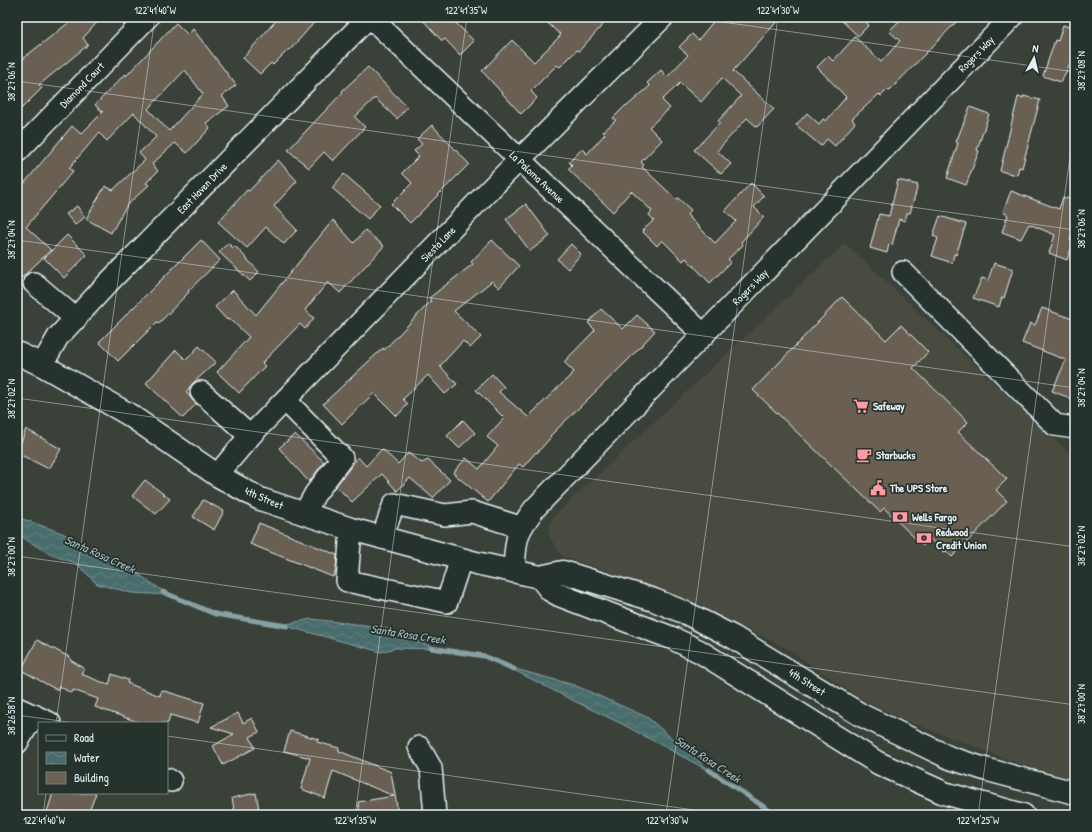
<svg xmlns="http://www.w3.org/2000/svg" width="1092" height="832" viewBox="0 0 1092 832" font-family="'Patrick Hand',sans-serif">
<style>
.built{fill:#484b40}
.water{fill:url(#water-waves);stroke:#88a1a5}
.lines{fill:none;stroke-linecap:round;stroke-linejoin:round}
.stream{stroke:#88a1a5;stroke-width:5}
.building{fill:#696152;stroke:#e8f1f8;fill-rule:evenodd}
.minor-casing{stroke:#e8f1f8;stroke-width:24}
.major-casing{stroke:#e8f1f8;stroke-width:25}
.minor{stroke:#26332d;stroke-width:21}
.major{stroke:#26332d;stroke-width:22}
.ticks{fill:none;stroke:#e8f1f8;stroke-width:1;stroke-opacity:0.45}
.labels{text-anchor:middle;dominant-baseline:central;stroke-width:3.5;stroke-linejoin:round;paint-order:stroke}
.street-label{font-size:11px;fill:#e8f1f8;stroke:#26332d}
.poi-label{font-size:11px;font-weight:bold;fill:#e8f1f8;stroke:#26332d;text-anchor:start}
.water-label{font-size:12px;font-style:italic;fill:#a8bcc0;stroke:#26332d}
.neatline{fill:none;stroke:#e8f1f8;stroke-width:1.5}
.ticks-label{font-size:10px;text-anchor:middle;fill:#e8f1f8}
</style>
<defs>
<pattern id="water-waves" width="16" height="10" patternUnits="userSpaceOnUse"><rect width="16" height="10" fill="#486c6d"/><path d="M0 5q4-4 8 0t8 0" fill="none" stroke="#628183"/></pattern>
</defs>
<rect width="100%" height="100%" fill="#3a4138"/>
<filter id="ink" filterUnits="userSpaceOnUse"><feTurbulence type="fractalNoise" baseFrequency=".025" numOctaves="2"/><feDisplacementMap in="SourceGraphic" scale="8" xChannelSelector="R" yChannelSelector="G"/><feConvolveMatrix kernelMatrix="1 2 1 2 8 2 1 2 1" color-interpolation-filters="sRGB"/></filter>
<g filter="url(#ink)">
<polygon class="built" points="845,243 1071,455 1075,451 1075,785 907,721 858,697 788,649 682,597 562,556 556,548 548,534 552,518"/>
<g class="water">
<polygon points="17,517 62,533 122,563 169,595 132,593 97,584 76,563 51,555 17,534"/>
<polygon points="311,619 382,627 438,649 395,648 381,652 282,625"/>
<polygon points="508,667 574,685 647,717 713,773 622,724 570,699"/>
</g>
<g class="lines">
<g class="stream">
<polyline points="163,592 215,614 287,626"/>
<polyline points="431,648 484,656 514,669"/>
<polyline points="709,770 776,815"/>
</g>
</g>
<g class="building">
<polygon points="76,17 102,17 83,38 88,45 39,85 42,88 17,113 17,66 26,56"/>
<polygon points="279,17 319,17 290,50 289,49 273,65 271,63 260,74 243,58"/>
<polygon points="420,17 450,17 474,41 460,55 445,39 442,41"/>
<polygon points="541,17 610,17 579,51 577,50 560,67 557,65 531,91 537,98 521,114 482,71 512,40 534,62 561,35"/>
<polygon points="717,17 781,17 733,71 774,109 757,127 747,118 717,151 731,164 721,174 694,150 720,123 718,121 741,96 722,78 701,102 680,83 662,100 670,108 649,127 662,140 641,162 644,165 642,167 676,199 678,198 691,210 687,215 715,243 736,221 725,211 751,183 764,196 754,207 764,217 741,242 743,245 728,259 731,262 710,283 686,258 683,261 662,240 657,246 642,231 654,220 649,215 652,211 631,191 613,212 568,169 572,165 569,162 582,149 587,154 605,134 603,132 616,120 613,118 626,105 627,106 650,86 647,83 661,70 667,77 688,55 679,47 692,34 698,40"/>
<polygon points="838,17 861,17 869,25 858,36"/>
<polygon points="903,17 961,17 889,91 887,90 881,96 879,94 852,119 855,123 835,146 827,139 821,146 796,125 807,113 819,124 823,119 826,121 846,97 817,67 828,56 833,61 855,37 881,62 900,41 889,31"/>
<path d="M176,23l12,12 5,-6 43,56 -14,11 7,10 -23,17 4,5 -23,25 -12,-10 -23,21 6,7 -12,12 3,2 -22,20 -16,28 -25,-14 19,-33 8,4 32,-30 -6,-7 17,-16 -22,-24 -27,28 -8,-8 -30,35 4,3 -47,56 25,23 -34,32v-90l55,-66 9,8 22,-22 -8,-7 30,-31 1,2zM185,70l18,24 -34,37 -21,-22z"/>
<polygon points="1063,25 1075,29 1075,58 1073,57 1061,82 1043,76 1055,40 1058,41"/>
<polygon points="368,67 407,107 397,119 375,98 355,117 365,127 333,161 324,152 309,168 288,150 343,92 342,91"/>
<polygon points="1023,96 1040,100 1022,168 1019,167 1017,175 1000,171 1018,97 1023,98"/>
<polygon points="970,107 989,114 977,150 979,151 966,185 947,178 958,143 956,142"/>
<polygon points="432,125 469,164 410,223 391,204 412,183 402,173 419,156 414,151 422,144 417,139"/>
<polygon points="278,160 297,181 274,206 297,230 284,244 266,227 247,248 218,222 247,190 249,191"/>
<polygon points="344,174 380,205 368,219 332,188"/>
<polygon points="898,180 918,185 910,213 907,213 905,221 899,219 892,245 889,244 887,253 870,248 879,214 889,216"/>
<polygon points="1011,191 1059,209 1063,197 1075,201 1075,227 1070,240 1074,241 1067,260 1049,253 1055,235 1029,224 1021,239 1002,232 1008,215 1003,212"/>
<polygon points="526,204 550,236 530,251 506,219"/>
<polygon points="77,206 85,217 75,225 66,214"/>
<polygon points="940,216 966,224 956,255 954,254 952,263 932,256 938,238 933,236"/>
<polygon points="333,220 354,243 365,230 384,246 340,293 328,282 305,310 314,318 305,329 300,324 262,363 265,366 239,393 217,372 249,337 229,318 227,320 215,307 233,290 256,315"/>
<polygon points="67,235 87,255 64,278 44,258"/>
<polygon points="201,240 220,260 188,291 189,292 159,323 157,322 118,361 99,342"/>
<polygon points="492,240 519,266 499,288 492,281 454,311 481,337 470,348 463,341 440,366 457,384 445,394 428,375 403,399 408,404 397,416 374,393 342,424 323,404 383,348 384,350 431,301 429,298 473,264 471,262"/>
<polygon points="228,243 233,248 235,246 259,272 250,281 219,252"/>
<polygon points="571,244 581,254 568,269 557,259"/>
<polygon points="994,263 1013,269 1004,298 1002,297 999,307 973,298 982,278 988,280"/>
<polygon points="842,297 886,340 901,325 928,352 913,368 968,422 958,432 1007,479 996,490 1007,501 952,557 946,551 944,552 930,539 923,546 884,508 880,512 753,390"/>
<polygon points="1042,308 1075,320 1075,400 1052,391 1066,360 1022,343 1030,323 1035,325"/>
<polygon points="601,309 623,329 637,315 655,331 628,360 550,436 551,437 537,453 536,452 523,467 519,464 488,502 453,473 466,458 479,469 498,446 487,437 504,418 476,390 492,374 504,387 499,392 528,417 574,372 564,362 595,330 588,323"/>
<polygon points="199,346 216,362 192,384 186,392 196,404 183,418 146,383 176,350 186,360"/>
<polygon points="463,420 475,433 459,448 447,436"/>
<polygon points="26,429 61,449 49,469 17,453"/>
<polygon points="295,434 324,462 309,482 279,448"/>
<polygon points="382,449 398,464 408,453 422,463 428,460 450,480 433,498 410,478 397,491 382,474 352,502 336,486 358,457 366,466"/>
<polygon points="145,480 170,499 156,514 132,496"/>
<polygon points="203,500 224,511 214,530 193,517"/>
<polygon points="259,523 337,555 336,570 333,577 250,544"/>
<polygon points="37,640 71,658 70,660 84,668 81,674 109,685 112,674 128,680 127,683 160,696 161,690 204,703 198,723 170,715 168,723 141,723 95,707 98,699 73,690 71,693 59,686 57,690 21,670"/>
<polygon points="238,713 243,723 252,718 259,732 250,737 255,748 223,765 213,746 234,734 211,727"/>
<polygon points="290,731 318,739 317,742 339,748 339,751 391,772 398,812 383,815 360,815 358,802 394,796 333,771 325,798 301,789 310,758 284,751"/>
<polygon points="53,793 96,793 88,815 46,815"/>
<polygon points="256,793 260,815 235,815 232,798"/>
</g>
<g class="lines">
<g class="minor-casing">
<g id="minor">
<polyline points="370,17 704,335"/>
<polyline points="17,152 148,17"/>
<polyline points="903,272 1055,425 1075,428"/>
<polyline points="34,283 76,319"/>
<polyline points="42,365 58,337 108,283 369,17"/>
<polyline points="201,392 250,436"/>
<polyline points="286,401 342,458 315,494 304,514"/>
<polyline points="217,475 250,436 505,174 663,17"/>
<polyline points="351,529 347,581 447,602 461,559"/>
<polyline points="382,538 394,504 445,515 472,512 520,527"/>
<path d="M514,570c2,-32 1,-36 21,-62l477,-491"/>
<polyline points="17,708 50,723"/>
<polyline points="17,743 34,715"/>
<polyline points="419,747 431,768 435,815"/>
<polyline points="167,779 171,781"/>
</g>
</g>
<g class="major-casing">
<g id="major">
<polyline points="17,353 42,365 128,414 217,475 260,499 351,529 476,563 540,577 563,572 654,600 686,613 733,637 861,715 950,758 988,770 1075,793"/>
<polyline points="540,577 550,590 559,595 672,638 699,651 878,763 944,793 1023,815"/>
</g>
</g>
<use href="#minor" class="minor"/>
<use href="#major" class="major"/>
</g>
</g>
<path class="ticks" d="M687,17l388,55M17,81l1058,149M17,240l1058,148M17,398l1058,149M17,556l1058,149M17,715l58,8M56,723l99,-706M167,736l563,79M43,815l3,-22M355,815l112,-798M666,815l112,-798M978,815l97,-694"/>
<defs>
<g id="supermarket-bare" transform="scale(1.2)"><path d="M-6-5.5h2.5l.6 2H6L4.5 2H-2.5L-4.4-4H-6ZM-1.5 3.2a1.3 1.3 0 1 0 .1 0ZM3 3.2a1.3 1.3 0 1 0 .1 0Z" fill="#ff9aa2" stroke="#26332d" stroke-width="2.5" paint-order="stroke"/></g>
<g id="cafe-bare" transform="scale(1.2)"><path d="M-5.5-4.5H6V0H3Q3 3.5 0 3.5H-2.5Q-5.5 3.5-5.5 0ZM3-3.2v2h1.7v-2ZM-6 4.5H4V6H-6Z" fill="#ff9aa2" stroke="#26332d" stroke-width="2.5" paint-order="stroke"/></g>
<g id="civic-bare" transform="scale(1.2)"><path d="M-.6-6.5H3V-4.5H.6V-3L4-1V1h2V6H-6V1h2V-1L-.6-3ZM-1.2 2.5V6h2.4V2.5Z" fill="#ff9aa2" stroke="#26332d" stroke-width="2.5" paint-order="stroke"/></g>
<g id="bank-bare" transform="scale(1.2)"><path d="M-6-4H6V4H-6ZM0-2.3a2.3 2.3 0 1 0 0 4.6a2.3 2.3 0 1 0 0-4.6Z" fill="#ff9aa2" stroke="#26332d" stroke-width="2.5" paint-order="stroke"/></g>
</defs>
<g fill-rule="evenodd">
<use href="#supermarket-bare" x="861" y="406"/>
<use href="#cafe-bare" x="864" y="455"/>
<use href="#civic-bare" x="878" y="488"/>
<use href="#bank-bare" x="900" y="517"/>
<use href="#bank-bare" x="924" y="538"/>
</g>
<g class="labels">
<g class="street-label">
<text transform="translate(976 54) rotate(-46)">Rogers Way</text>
<text transform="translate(82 85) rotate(-46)">Diamond Court</text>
<text transform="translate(537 177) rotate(43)">La Paloma Avenue</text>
<text transform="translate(202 188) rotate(-46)">East Haven Drive</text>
<text transform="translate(438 244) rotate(-46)">Siesta Lane</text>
<text transform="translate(750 287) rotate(-46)">Rogers Way</text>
<text transform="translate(264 498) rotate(23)">4th Street</text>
<text transform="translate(807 682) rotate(32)">4th Street</text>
</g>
<g class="poi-label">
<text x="873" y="406">Safeway</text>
<text x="876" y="455">Starbucks</text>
<text x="890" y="488">The UPS Store</text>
<text x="912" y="517">Wells Fargo</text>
<text x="936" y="532">Redwood<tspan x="936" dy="13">Credit Union</tspan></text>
</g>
<g class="water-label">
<text transform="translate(100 554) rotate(24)">Santa Rosa Creek</text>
<text transform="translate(408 634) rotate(9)">Santa Rosa Creek</text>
<text transform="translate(708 759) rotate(33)">Santa Rosa Creek</text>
</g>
</g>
<rect width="1092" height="832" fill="none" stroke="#26332d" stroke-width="44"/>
<rect x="38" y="722" width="130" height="72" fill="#26332d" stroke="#747f7e"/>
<rect x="46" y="735" width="20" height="6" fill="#26332d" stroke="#747f7e"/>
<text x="74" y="742" font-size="12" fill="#e8f1f8">Road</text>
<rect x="46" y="752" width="20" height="12" fill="url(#water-waves)" stroke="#747f7e"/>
<text x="74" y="762" font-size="12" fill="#e8f1f8">Water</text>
<rect x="46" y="772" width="20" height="12" fill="#696152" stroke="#747f7e"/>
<text x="74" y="782" font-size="12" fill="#e8f1f8">Building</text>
<g transform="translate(1034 58) rotate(8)" stroke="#26332d" stroke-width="3" paint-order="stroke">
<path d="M0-3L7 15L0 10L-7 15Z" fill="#e8f1f8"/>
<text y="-6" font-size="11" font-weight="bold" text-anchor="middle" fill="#e8f1f8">N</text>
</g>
<rect x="22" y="22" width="1048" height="788" class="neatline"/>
<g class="ticks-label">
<text x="155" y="14">122°41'40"W</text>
<text x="466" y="14">122°41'35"W</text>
<text x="778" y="14">122°41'30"W</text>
<text transform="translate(1081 71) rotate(-90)" y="4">38°27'08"N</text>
<text transform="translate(11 82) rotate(-90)" y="4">38°27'06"N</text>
<text transform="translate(1081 229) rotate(-90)" y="4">38°27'06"N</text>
<text transform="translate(11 240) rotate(-90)" y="4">38°27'04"N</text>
<text transform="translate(1081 388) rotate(-90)" y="4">38°27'04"N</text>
<text transform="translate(11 399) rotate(-90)" y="4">38°27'02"N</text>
<text transform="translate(1081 546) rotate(-90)" y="4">38°27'02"N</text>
<text transform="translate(11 557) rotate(-90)" y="4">38°27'00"N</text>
<text transform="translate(1081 704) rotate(-90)" y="4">38°27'00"N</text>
<text transform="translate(11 716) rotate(-90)" y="4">38°26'58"N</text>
<text x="44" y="824">122°41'40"W</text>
<text x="355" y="824">122°41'35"W</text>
<text x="667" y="824">122°41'30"W</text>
<text x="978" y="824">122°41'25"W</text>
</g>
</svg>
